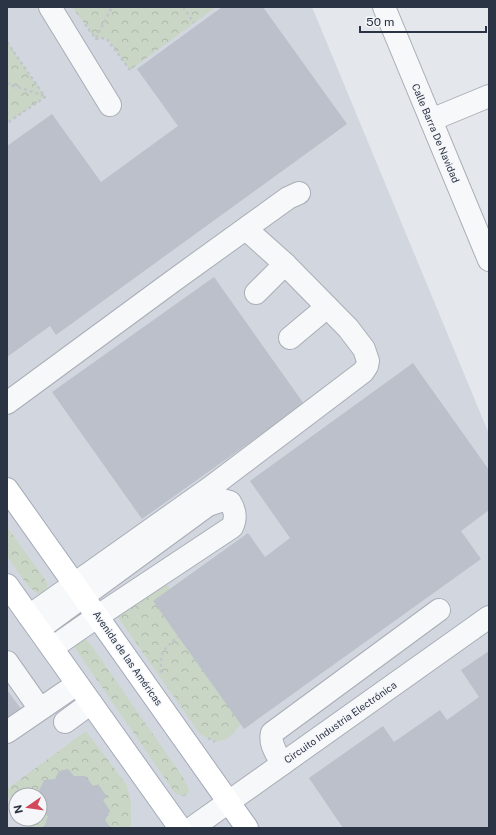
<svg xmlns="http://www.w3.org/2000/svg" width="496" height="835" viewBox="0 0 496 835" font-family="'Public Sans',sans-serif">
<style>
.built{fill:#d2d6de;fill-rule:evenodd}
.forest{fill:url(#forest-crowns)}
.building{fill:#bbc0ca}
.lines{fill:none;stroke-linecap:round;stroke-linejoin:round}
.minor-casing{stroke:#a9aeb7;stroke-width:24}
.major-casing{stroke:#a3abb8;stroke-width:24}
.path{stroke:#c2c5cb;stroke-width:2.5;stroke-dasharray:3 3;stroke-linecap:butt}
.minor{stroke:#f7f8fa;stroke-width:22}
.major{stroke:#fff;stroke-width:22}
.labels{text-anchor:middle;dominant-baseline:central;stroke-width:3;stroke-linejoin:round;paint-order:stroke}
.street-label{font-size:10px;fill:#2b3445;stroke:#f4f6f9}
</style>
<defs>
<pattern id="forest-crowns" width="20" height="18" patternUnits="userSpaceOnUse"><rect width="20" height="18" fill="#c9d6c5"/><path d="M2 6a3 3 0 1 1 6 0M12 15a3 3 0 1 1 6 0" fill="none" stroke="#adb8ab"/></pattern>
</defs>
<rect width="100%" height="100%" fill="#e4e7ec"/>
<path class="built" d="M7,7h305l177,427v394h-482zM16,795h24v24h-24z"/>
<g class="forest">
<polygon points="72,7 216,7 130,70 107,38 96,39"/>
<polygon points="7,42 45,97 7,123"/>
<polygon points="7,527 46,581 48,586 44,591 38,594 28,586 7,556"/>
<polygon points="162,579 170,589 241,724 227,739 215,742 200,734 115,613"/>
<polygon points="83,637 91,645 184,779 189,790 187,795 182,796 175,793 73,645"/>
<polygon points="86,731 126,784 131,801 131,828 29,828 23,819 40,819 40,795 16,795 16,809 7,795 7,789"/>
</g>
<g class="building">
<polygon points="222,7 263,7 347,124 56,335 50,326 7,357 7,146 52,114 101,182 178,126 137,69"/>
<polygon points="214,277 304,404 142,519 52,392"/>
<polygon points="413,363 489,470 489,510 461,531 481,559 244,729 153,601 248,533 265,557 290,538 250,481"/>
<polygon points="489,651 489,828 343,828 309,778 383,726 394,742 440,710 447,720 479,697 461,670"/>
<polygon points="7,690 24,713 7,726"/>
<polygon points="68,769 74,776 85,776 94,787 98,784 107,797 103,800 110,811 105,820 111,828 41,828 45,825 48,816 42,808 46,799 39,791 44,780 55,779 59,771"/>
</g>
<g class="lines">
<g class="minor-casing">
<g id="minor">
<polyline points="50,7 110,105"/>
<polyline points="384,7 489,260"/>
<polyline points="431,120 489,96"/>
<polyline points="246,229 285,264"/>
<polyline points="290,338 327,307"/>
<polyline points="7,403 173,281 288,198 299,193"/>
<polyline points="29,616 211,487 363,372 367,366 368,361 364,349 348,328 285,264 256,293"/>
<path d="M39,629l169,-124 15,-5 7,2c5,8 7,15 2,25l-134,89 -46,32"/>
<polyline points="7,662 40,709"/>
<polyline points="65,722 91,703"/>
<polyline points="7,732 77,684"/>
<path d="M282,764c-5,-10 -13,-20 -10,-31l167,-123"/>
<polyline points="192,828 489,617"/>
</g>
</g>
<g class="major-casing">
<g id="major">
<polyline points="7,489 247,828"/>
<polyline points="7,585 180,828"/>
</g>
</g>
<g class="path">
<polyline points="183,7 194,23"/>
<polyline points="85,24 96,39 106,38 130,70"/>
<polyline points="96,38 112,7"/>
<polyline points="7,42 45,97 7,123"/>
<polyline points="7,83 44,96"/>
<path d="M161,673c-1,-23 1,-22 18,-37"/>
<polyline points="208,738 215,742"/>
</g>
<use href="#minor" class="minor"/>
<use href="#major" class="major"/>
</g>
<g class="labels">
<g class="street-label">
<text transform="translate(436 133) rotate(67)">Calle Barra De Navidad</text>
<text transform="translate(128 658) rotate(55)">Avenida de las Américas</text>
<text transform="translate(340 722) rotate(-35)">Circuito Industria Electrónica</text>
</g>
</g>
<rect width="496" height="835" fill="none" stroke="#2b3445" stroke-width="16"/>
<g transform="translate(28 807) rotate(257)"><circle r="19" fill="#f4f6f9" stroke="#a4a8b1"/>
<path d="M0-3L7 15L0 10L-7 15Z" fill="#d1495b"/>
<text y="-6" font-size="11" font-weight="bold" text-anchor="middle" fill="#2b3445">N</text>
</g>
<path d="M360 26v6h126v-6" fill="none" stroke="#2b3445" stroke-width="2"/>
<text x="366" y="26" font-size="12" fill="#2b3445" stroke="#f4f6f9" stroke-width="3" paint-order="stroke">50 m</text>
</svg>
